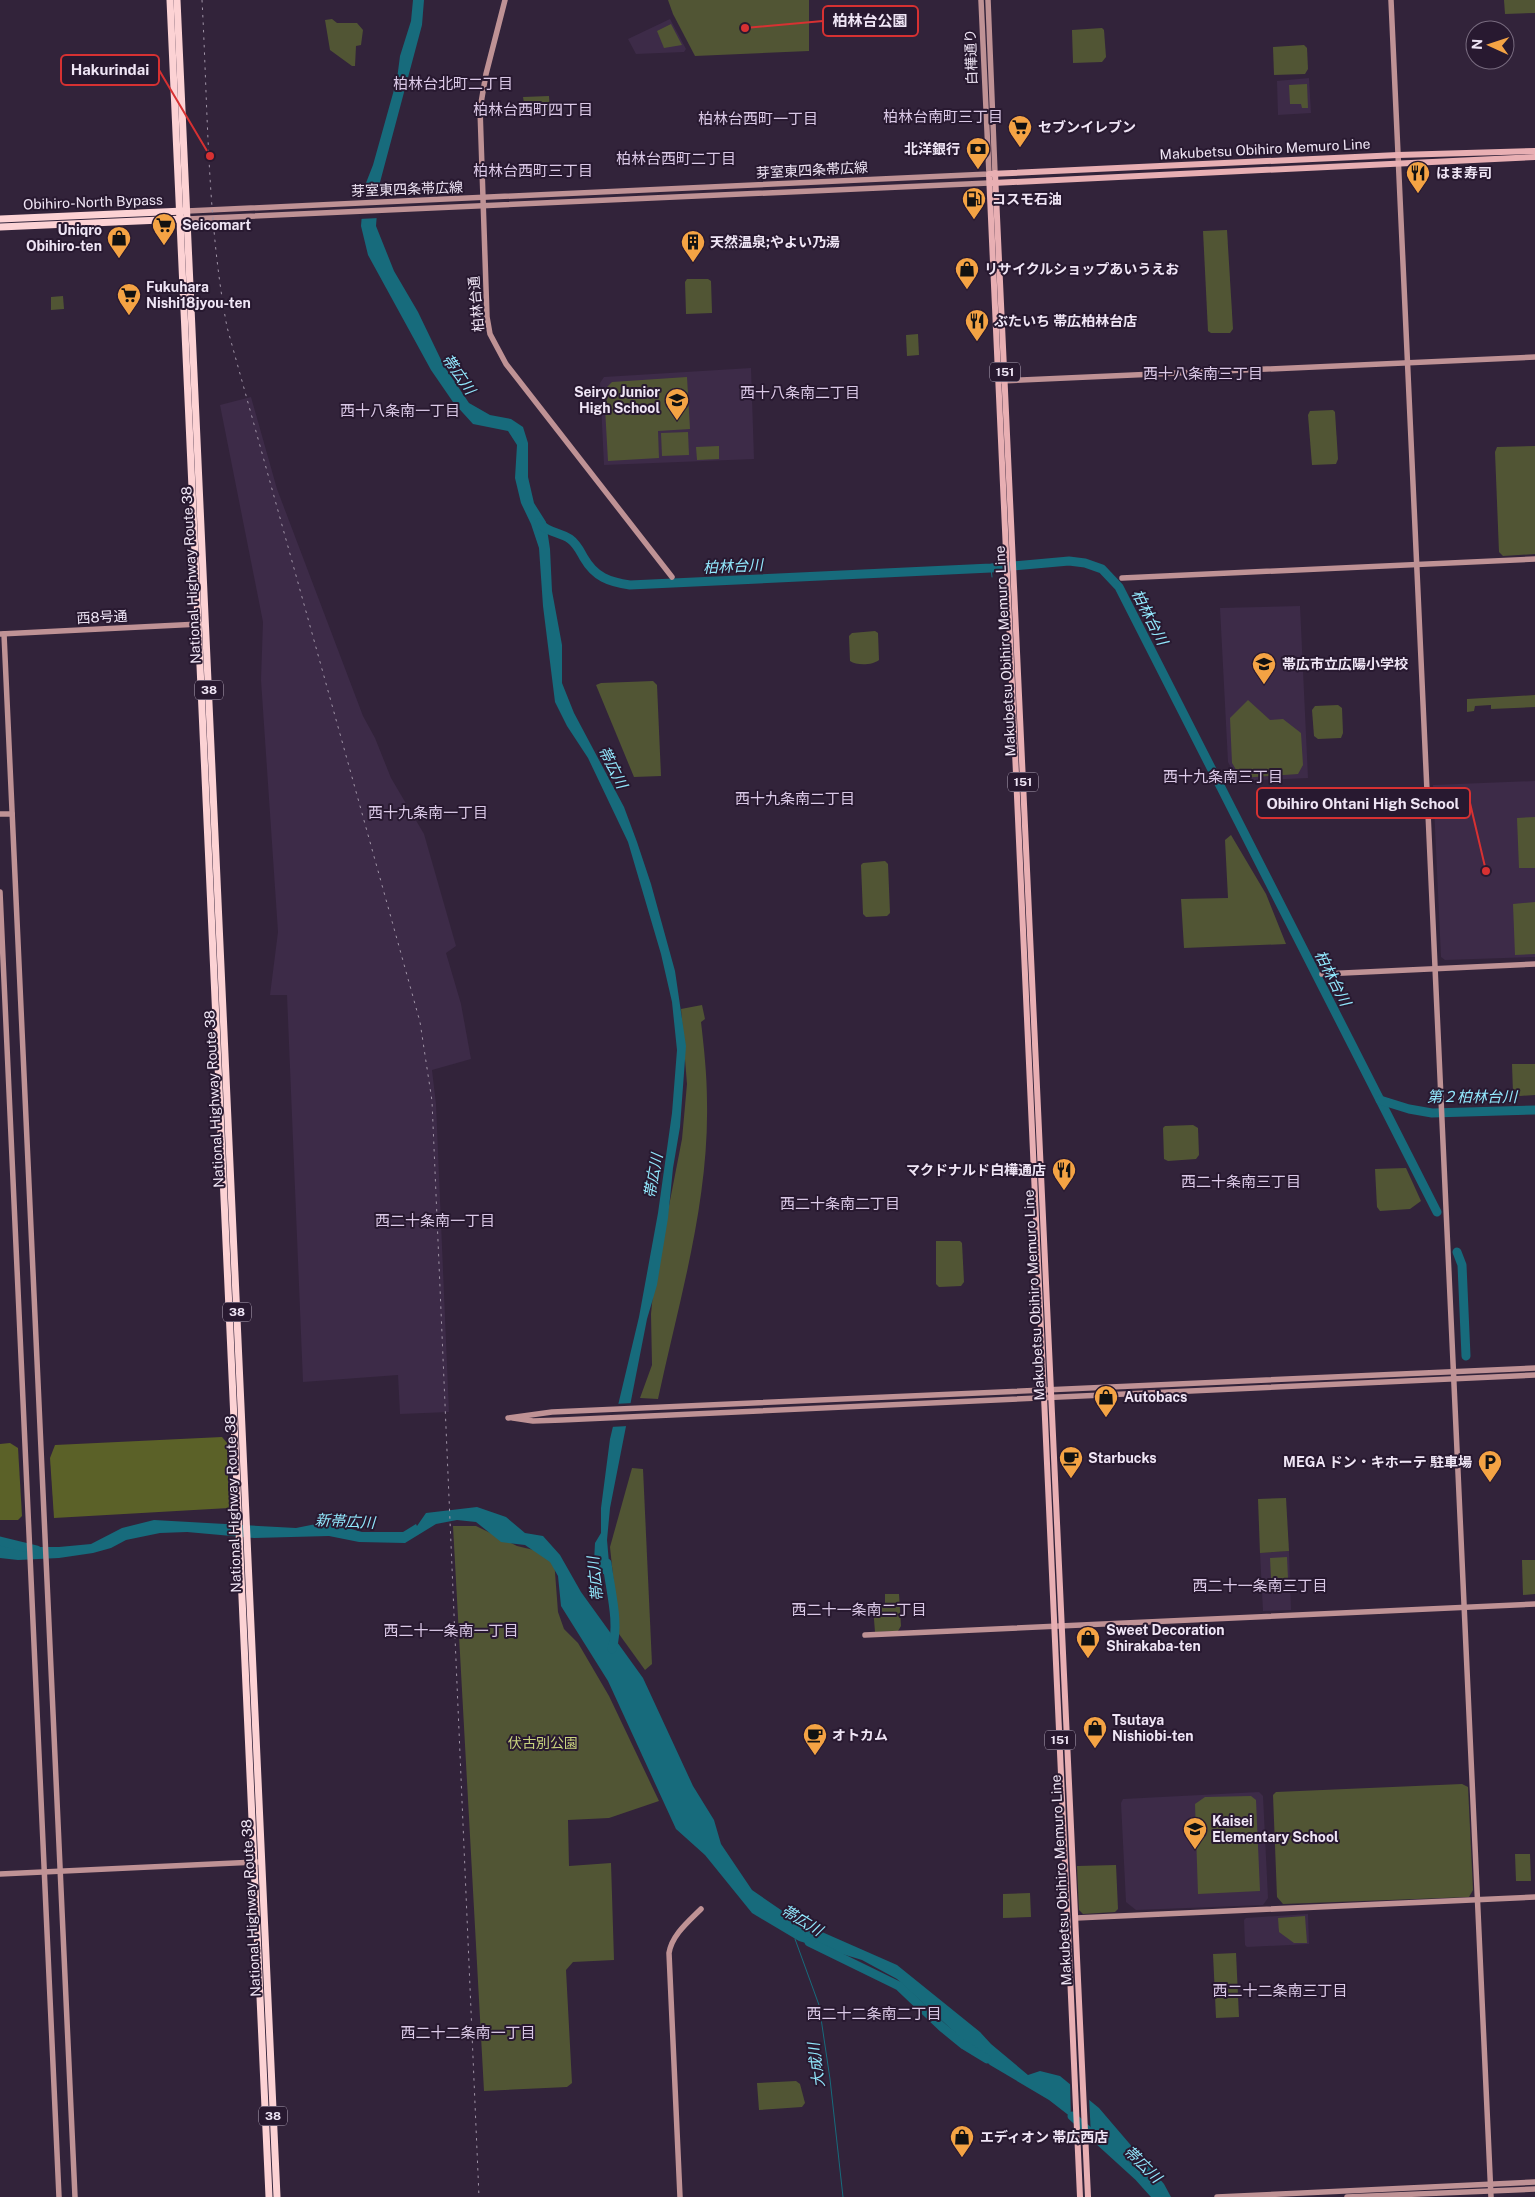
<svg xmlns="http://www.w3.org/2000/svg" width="1535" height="2197" viewBox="0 0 1535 2197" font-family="'Public Sans','Noto Sans JP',sans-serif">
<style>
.built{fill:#3d2b48}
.green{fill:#515534}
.forest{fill:#5b6128}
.water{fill:#176b7c}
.pier{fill:#32233a}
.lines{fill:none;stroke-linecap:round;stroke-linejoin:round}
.stream{stroke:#176b7c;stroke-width:1}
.river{stroke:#176b7c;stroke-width:9}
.secondary{stroke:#bf9295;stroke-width:5.5}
.primary{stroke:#e8afb3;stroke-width:6}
.highway{stroke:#fcd2d4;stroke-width:7}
.rail{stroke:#a094a7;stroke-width:1;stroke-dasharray:2.5 5;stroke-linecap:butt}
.labels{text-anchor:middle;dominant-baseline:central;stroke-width:4;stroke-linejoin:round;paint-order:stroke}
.shield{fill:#281930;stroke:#b3a8ba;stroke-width:1}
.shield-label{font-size:12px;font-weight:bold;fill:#efe5f5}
.street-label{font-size:14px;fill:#efe5f5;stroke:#281930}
.poi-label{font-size:14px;font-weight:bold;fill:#efe5f5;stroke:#281930;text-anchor:start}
.park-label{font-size:14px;fill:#c9d37e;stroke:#281930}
.neighbourhood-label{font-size:15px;fill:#dbc9e7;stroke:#281930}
.water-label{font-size:15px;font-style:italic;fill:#92e8fd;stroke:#281930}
.leader{fill:none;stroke:#d73132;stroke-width:2}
.callout-dot{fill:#d73132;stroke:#281930;stroke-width:2}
.callout{fill:#281930;stroke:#d73132;stroke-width:2}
.callout-label{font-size:15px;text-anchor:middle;font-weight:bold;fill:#efe5f5}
</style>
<rect width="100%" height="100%" fill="#32233a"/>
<g class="built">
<polygon points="670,19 686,49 684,52 636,54 628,39"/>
<polygon points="1309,78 1311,113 1278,115 1277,81"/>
<polygon points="751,368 754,459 604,465 600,383 604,377"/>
<polygon points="251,397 277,489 363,716 375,738 391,778 424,834 456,946 446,953 461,1004 471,1059 432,1070 436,1104 449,1412 400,1414 398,1375 303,1382 287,995 270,995 278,932 261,680 263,622 220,405"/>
<polygon points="1300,606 1308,778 1238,781 1228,762 1220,608"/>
<polygon points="1535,781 1535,957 1445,960 1441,957 1433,785"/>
<polygon points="1289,1551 1291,1610 1263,1611 1260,1553"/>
<polygon points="1259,1792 1263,1796 1268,1898 1263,1905 1136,1910 1126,1902 1121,1803 1123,1799"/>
<polygon points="1308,1914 1309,1944 1247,1947 1245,1945 1244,1920 1246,1918"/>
</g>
<g class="green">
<polygon points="668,0 809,0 809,51 695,56 673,14"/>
<polygon points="1504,0 1535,0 1535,13 1505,14"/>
<polygon points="332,19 337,23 357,23 363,30 361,45 356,46 355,66 352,66 330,50 325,20"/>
<polygon points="671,24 682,45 664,48 657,31"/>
<polygon points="1102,28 1104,30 1106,57 1102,62 1073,63 1072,30"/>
<polygon points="1304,45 1307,48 1308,69 1305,74 1274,75 1273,47"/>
<polygon points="1307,84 1308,108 1302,108 1301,104 1290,104 1289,85"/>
<path d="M549,96l1,16 -10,-2 -4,2c-9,-3 -12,-6 -13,-15z"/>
<polygon points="1227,230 1233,329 1230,333 1211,333 1208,331 1203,231"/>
<polygon points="687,279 708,279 711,281 712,313 686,314 685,282"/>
<polygon points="63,296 64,309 51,310 51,297"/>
<polygon points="918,334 919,355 907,356 906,335"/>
<polygon points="687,377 690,429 658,431 659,458 608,461 604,390 612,382"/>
<polygon points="1333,410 1335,412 1338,459 1336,464 1312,465 1308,415 1310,411"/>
<polygon points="688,432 689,455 662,456 661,433"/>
<polygon points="719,446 719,459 697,460 696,447"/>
<polygon points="1535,446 1535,554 1503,556 1499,552 1495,452 1497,447"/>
<path d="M875,631l3,2 1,27c-6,5 -22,6 -29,1l-1,-25 3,-3z"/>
<polygon points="653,681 657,685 661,776 634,777 596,685 601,683"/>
<polygon points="1535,695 1535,707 1491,709 1491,705 1475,706 1474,711 1467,712 1467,699"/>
<polygon points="1248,700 1270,720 1283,719 1301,733 1303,765 1298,774 1241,778 1232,763 1230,718"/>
<polygon points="1338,705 1342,708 1343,733 1341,738 1318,739 1314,736 1312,710 1315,706"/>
<polygon points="1535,817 1535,868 1519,868 1517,818"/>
<polygon points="1231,835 1266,894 1286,944 1184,948 1181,899 1228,898 1225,840"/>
<polygon points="885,861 888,864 890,913 887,916 866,917 863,914 861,865 863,863"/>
<polygon points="1535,902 1535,954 1515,955 1513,904"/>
<path d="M702,1005l3,14 -4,3c3,26 6,53 6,80 2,101 -28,199 -49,297l-18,-1 12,-33 -1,-51 3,-31 28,-144 5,-55 -6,-75z"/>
<polygon points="1512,1064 1535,1064 1535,1095 1520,1096 1513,1093"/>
<polygon points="1193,1125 1198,1128 1199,1155 1196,1159 1168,1161 1164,1159 1163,1128 1165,1126"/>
<polygon points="1406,1168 1421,1201 1410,1209 1380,1211 1377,1207 1375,1169"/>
<polygon points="936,1241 960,1241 962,1243 964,1282 961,1286 939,1287 936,1284"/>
<polygon points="632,1468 643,1469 652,1664 645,1670 619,1634 610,1547"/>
<polygon points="1286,1498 1289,1551 1260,1553 1258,1499"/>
<polygon points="453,1526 476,1526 517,1546 538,1551 554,1559 558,1612 564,1629 578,1643 609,1696 659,1801 609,1818 568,1820 569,1866 611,1863 614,1960 573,1962 566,1970 572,2083 567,2087 484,2091"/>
<polygon points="1287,1557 1288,1579 1271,1579 1270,1558"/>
<polygon points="1535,1560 1535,1594 1523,1595 1522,1560"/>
<polygon points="885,1594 899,1594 901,1626 898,1631 875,1632 873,1607 885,1607"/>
<polygon points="1462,1784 1468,1787 1473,1890 1469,1897 1283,1904 1277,1897 1273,1795 1276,1792"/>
<polygon points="1251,1796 1256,1800 1260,1891 1198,1894 1195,1804 1205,1797"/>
<polygon points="1515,1854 1530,1854 1531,1881 1516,1881"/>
<polygon points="1116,1865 1118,1909 1115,1912 1083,1914 1079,1910 1077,1866"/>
<polygon points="1030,1893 1031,1917 1003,1918 1003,1894"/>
<polygon points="1305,1916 1307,1943 1294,1943 1279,1932 1278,1918"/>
<polygon points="1236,1953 1239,2017 1216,2018 1213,1954"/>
<polygon points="796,2081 800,2084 805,2103 802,2107 759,2110 757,2083"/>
</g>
<g class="forest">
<polygon points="222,1437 227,1443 229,1508 54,1518 50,1458 55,1445"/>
<polygon points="10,1443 18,1448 22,1516 18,1520 0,1520 0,1444"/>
</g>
<g class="water">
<polygon points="413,0 424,0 422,25 379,186 376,226 394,271 418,312 444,366 469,403 490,415 511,419 523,427 528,443 528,477 534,503 546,522 550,549 552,591 562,645 562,683 574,713 624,807 637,842 651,884 675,971 686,1046 680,1127 673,1168 668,1218 657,1285 647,1319 610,1508 607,1540 610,1574 602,1574 594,1562 595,1543 601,1533 601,1508 610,1439 639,1317 658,1213 672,1113 677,1050 672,1002 661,954 628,842 588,758 567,726 555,702 543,606 539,548 531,524 521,503 515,478 517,445 508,431 473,424 453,402 431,370 368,255 361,226 364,188 373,165 397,79 400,56 411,21"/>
<polygon points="477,1507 506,1517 525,1533 543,1536 560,1555 581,1592 643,1678 693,1786 714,1820 721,1844 752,1890 797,1921 897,1965 980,2032 991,2044 1028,2075 1040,2071 1060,2076 1099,2108 1164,2184 1171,2197 1155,2197 1138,2169 1049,2100 990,2065 897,1979 862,1960 799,1941 752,1913 705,1855 676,1829 608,1681 561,1606 558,1576 550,1562 525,1545 501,1542 476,1522 457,1520 436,1524 405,1543 359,1542 329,1536 254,1538 187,1532 160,1533 126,1540 111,1548 93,1553 59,1558 18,1560 0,1558 0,1545 14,1547 59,1547 91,1544 122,1528 154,1520 296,1528 326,1522 362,1532 403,1532 416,1524 417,1526 426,1513"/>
</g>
<g class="pier">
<polygon points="381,193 379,218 359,219 361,194"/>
<polygon points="633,1403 628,1426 610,1427 614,1404"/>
<polygon points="1070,2080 1089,2097 1091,2136 1071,2121"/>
</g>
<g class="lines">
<g class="stream">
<polyline points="991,568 992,577"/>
<polyline points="795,1939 819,2005 830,2079 843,2197"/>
</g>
<g class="river">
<path d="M539,523c9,10 21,9 31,16 7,5 10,12 14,19 11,19 25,24 46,27l361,-17 78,-7 16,2 17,6 17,18 318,625"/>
<polyline points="1380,1100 1409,1109 1432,1113 1535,1110"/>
<polyline points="1457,1252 1462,1265 1466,1356"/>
<polyline points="0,1541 37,1550"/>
<path d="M607,1563c3,27 13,60 5,86"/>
<polyline points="809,1942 899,1986 942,2027 964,2045 987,2059"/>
<polyline points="1072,2116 1139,2177 1157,2197"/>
</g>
<g class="secondary">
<polyline points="505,0 486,74 480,109 487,317 490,334 506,364 672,577"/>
<polyline points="988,0 995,173"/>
<polyline points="1391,0 1491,2197"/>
<polyline points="187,211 989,174 981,0"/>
<polyline points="187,219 989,183"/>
<polyline points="1000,381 1535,357"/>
<polyline points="1122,578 1535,559"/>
<polyline points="0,634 200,624"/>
<polyline points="4,634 75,2197"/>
<polyline points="0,814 12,814"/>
<polyline points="0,892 59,2197"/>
<polyline points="1322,974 1535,964"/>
<polyline points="508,1418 552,1412 1535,1368"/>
<polyline points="513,1418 533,1421 562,1420 1535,1375"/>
<polyline points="865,1635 1535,1604"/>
<polyline points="0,1874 258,1862"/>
<polyline points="1076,1918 1535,1897"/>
<path d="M680,2197l-11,-244c3,-18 19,-31 32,-44"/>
<polyline points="1217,2197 1535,2182"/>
<polyline points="1347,2197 1535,2189"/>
</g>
<g class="primary">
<polyline points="995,173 1088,2197"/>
<polyline points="993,183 1535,157"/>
<polyline points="1080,2197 989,174 1398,155 1535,151"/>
</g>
<g class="highway">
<polyline points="170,0 269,2197"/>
<polyline points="177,0 277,2197"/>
<polyline points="0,219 184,211"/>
<polyline points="0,227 184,219"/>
</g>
<path class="rail" d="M202,0c6,109 5,220 25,327l193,695 12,79 47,1096"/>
</g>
<defs>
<g id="supermarket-pin" transform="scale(1.25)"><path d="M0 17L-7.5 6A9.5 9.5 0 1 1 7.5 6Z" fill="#f4a344" stroke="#281930"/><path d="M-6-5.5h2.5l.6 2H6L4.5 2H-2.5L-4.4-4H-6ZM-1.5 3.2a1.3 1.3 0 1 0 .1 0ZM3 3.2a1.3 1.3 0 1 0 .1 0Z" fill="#111"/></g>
<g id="bank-pin" transform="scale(1.25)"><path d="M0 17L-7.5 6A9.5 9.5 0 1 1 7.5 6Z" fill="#f4a344" stroke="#281930"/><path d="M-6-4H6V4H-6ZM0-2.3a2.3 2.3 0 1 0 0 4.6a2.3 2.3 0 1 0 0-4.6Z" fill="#111"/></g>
<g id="restaurant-pin" transform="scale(1.25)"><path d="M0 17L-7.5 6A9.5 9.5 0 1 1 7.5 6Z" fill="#f4a344" stroke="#281930"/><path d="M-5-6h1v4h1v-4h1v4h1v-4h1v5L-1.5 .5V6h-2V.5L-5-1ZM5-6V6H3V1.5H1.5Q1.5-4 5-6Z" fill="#111"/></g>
<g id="fuel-pin" transform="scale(1.25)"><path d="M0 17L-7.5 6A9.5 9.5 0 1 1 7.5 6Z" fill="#f4a344" stroke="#281930"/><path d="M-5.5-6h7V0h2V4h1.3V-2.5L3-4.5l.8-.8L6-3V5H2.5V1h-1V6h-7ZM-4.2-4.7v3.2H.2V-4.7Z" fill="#111"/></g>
<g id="shop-pin" transform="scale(1.25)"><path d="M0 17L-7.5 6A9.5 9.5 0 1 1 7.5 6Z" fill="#f4a344" stroke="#281930"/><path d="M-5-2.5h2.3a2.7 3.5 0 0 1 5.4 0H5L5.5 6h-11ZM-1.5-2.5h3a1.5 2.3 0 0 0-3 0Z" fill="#111"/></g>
<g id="building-pin" transform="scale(1.25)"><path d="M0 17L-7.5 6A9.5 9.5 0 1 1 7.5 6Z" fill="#f4a344" stroke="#281930"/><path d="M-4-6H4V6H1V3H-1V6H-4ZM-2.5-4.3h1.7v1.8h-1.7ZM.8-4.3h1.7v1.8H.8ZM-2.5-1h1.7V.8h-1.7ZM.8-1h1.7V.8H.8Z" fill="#111"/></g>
<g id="school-pin" transform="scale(1.25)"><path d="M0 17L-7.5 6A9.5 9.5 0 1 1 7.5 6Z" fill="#f4a344" stroke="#281930"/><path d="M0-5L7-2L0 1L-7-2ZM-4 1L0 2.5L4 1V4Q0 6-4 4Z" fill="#111"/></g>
<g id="cafe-pin" transform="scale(1.25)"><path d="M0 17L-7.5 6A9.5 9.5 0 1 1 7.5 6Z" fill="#f4a344" stroke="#281930"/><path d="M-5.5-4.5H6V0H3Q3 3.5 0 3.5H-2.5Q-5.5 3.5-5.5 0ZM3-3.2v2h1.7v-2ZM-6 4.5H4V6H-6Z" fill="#111"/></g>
<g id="parking-pin" transform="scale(1.25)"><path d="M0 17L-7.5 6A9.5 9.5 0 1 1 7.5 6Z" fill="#f4a344" stroke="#281930"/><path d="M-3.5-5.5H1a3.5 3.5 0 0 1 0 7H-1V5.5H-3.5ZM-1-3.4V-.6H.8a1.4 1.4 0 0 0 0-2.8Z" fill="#111"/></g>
</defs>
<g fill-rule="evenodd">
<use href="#supermarket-pin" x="1020" y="127"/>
<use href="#bank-pin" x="978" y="149"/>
<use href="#restaurant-pin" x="1418" y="173"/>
<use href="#fuel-pin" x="974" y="199"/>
<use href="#supermarket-pin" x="164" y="225"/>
<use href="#shop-pin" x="119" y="238"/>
<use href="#building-pin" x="693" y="242"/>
<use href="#shop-pin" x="967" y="269"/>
<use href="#supermarket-pin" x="129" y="295"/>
<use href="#restaurant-pin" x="977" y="321"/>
<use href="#school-pin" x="677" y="400"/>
<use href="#school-pin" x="1264" y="664"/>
<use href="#restaurant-pin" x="1064" y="1170"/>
<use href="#shop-pin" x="1106" y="1397"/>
<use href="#cafe-pin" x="1071" y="1458"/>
<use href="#parking-pin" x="1490" y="1462"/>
<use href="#shop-pin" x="1088" y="1638"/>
<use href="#shop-pin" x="1095" y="1728"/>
<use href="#cafe-pin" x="815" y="1735"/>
<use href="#school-pin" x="1195" y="1829"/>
<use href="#shop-pin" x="962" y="2137"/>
</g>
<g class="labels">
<g class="shield">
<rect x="990" y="362.5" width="30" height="19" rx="4"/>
<rect x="195" y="680.5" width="28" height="19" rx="4"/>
<rect x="1008" y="772.5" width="30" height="19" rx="4"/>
<rect x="223" y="1302.5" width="28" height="19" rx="4"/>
<rect x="1045" y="1730.5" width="30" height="19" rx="4"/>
<rect x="259" y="2106.5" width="28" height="19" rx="4"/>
</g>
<g class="shield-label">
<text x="1005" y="372">151</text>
<text x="209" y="690">38</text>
<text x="1023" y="782">151</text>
<text x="237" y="1312">38</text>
<text x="1060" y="1740">151</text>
<text x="273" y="2116">38</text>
</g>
<g class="street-label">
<text transform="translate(971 57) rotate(-92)">白樺通り</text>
<text transform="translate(1265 149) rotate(-3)">Makubetsu Obihiro Memuro Line</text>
<text transform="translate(812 170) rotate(-3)">芽室東四条帯広線</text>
<text transform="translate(407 189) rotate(-2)">芽室東四条帯広線</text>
<text transform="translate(93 202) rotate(-2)">Obihiro-North Bypass</text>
<text transform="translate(476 304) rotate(-95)">柏林台通</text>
<text transform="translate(191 575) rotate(-93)">National Highway Route 38</text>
<text transform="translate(102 617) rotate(-3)">西8号通</text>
<text transform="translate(1005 651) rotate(-93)">Makubetsu Obihiro Memuro Line</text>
<text transform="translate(214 1099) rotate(-93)">National Highway Route 38</text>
<text transform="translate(1034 1295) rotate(-93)">Makubetsu Obihiro Memuro Line</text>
<text transform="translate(233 1504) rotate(-92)">National Highway Route 38</text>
<text transform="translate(1061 1880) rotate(-93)">Makubetsu Obihiro Memuro Line</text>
<text transform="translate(251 1908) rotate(-93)">National Highway Route 38</text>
</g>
<g class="poi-label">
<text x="1038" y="127">セブンイレブン</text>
<text x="960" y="149" text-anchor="end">北洋銀行</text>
<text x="1436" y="173">はま寿司</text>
<text x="992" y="199">コスモ石油</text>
<text x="182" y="225">Seicomart</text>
<text x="102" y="230" text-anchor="end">Uniqro<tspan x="102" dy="16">Obihiro-ten</tspan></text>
<text x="710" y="242">天然温泉;やよい乃湯</text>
<text x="984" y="269">リサイクルショップあいうえお</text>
<text x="146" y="287">Fukuhara<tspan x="146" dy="16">Nishi18jyou-ten</tspan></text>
<text x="994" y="321">ぶたいち 帯広柏林台店</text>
<text x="660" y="392" text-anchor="end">Seiryo Junior<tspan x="660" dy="16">High School</tspan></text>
<text x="1282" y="664">帯広市立広陽小学校</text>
<text x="1046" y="1170" text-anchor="end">マクドナルド白樺通店</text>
<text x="1124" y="1397">Autobacs</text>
<text x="1088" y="1458">Starbucks</text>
<text x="1472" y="1462" text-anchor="end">MEGA ドン・キホーテ 駐車場</text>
<text x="1106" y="1630">Sweet Decoration<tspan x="1106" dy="16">Shirakaba-ten</tspan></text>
<text x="1112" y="1720">Tsutaya<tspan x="1112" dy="16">Nishiobi-ten</tspan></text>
<text x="832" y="1735">オトカム</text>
<text x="1212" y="1821">Kaisei<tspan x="1212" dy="16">Elementary School</tspan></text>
<text x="980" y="2137">エディオン 帯広西店</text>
</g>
<g class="park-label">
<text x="543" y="1743">伏古別公園</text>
</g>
<g class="neighbourhood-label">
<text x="453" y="83">柏林台北町二丁目</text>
<text x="533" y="109">柏林台西町四丁目</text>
<text x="943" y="116">柏林台南町三丁目</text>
<text x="758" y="118">柏林台西町一丁目</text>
<text x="676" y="158">柏林台西町二丁目</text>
<text x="533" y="170">柏林台西町三丁目</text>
<text x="1203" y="373">西十八条南三丁目</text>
<text x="800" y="392">西十八条南二丁目</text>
<text x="400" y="410">西十八条南一丁目</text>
<text x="1223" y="776">西十九条南三丁目</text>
<text x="795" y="798">西十九条南二丁目</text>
<text x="428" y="812">西十九条南一丁目</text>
<text x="1241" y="1181">西二十条南三丁目</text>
<text x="840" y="1203">西二十条南二丁目</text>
<text x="435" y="1220">西二十条南一丁目</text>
<text x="1260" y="1585">西二十一条南三丁目</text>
<text x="859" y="1609">西二十一条南二丁目</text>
<text x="451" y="1630">西二十一条南一丁目</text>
<text x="1280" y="1990">西二十二条南三丁目</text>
<text x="874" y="2013">西二十二条南二丁目</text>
<text x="468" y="2032">西二十二条南一丁目</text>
</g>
<g class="water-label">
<text transform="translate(459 374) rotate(55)">帯広川</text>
<text transform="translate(733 566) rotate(-3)">柏林台川</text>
<text transform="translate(1150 617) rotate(63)">柏林台川</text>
<text transform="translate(613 767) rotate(63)">帯広川</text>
<text transform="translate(1333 978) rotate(63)">柏林台川</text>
<text x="1472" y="1096">第２柏林台川</text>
<text transform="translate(653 1176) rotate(-80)">帯広川</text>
<text transform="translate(345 1521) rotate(3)">新帯広川</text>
<text transform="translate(595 1579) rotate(-96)">帯広川</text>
<text transform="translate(802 1920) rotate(31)">帯広川</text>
<text transform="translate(816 2065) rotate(-97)">大成川</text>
<text transform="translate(1143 2164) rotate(44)">帯広川</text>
</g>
</g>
<path class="leader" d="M745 28L823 21M210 156L159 70M1486 871L1470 803"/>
<g class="callout-dot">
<circle cx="745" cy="28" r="5"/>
<circle cx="210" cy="156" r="5"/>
<circle cx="1486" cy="871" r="5"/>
</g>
<g class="callout">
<rect x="823" y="6" width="95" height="30" rx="5"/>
<rect x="61" y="55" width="98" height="30" rx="5"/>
<rect x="1257" y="788" width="213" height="30" rx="5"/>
</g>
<g class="callout-label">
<text x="870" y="26">柏林台公園</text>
<text x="110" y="75">Hakurindai</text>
<text x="1363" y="809">Obihiro Ohtani High School</text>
</g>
<g transform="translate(1490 45) rotate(273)"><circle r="24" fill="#281930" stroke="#786b7f"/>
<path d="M0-4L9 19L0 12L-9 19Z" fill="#f4a344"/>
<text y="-8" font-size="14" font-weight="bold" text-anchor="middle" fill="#efe5f5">N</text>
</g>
</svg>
